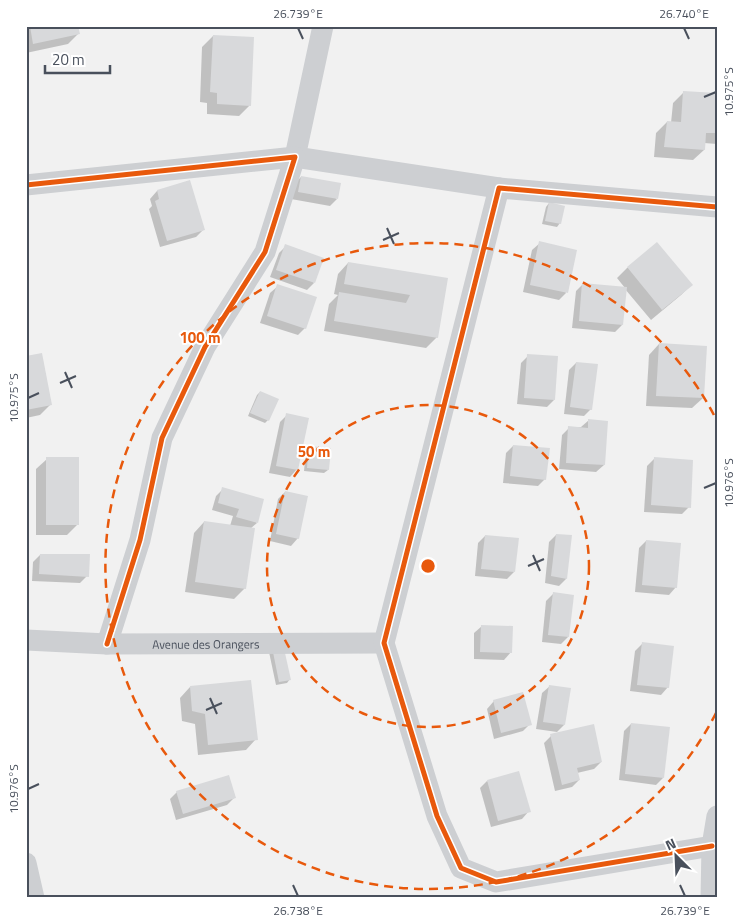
<svg xmlns="http://www.w3.org/2000/svg" width="743" height="924" viewBox="0 0 743 924" font-family="'Titillium Web',sans-serif">
<style>
.shadow{fill:#0003}
.building{fill:#d8d9db}
.lines{fill:none;stroke-linecap:round;stroke-linejoin:round}
.minor{stroke:#cdcfd2;stroke-width:21}
.cycleway-casing{stroke:#fff;stroke-width:8}
.cycleway{stroke:#e8590c;stroke-width:5}
.ticks{fill:none;stroke:#49505c;stroke-width:2}
.ring{fill:none;stroke:#e8590c;stroke-width:2.5;stroke-dasharray:9 6}
.labels{text-anchor:middle;dominant-baseline:central;stroke-width:4;stroke-linejoin:round;paint-order:stroke}
.street-label{font-size:12px;fill:#49505c;stroke:#fff}
.centre{fill:#e8590c;stroke:#fff;stroke-width:2.5}
.ring-label{font-size:15px;text-anchor:middle;font-weight:bold;fill:#e8590c;stroke:#fff;stroke-width:4;stroke-linejoin:round;paint-order:stroke}
.neatline{fill:none;stroke:#49505c;stroke-width:2}
.ticks-label{font-size:12px;text-anchor:middle;fill:#49505c}
</style>
<rect width="100%" height="100%" fill="#f1f1f1"/>
<g class="shadow">
<polygon points="26,26 77,26 78,34 68,44 26,53"/>
<polygon points="213,36 250,105 239,116 207,114 207,103 200,102 202,47"/>
<polygon points="684,92 717,95 717,144 704,143 704,150 693,160 654,157 656,133 667,122 671,123 673,103"/>
<polygon points="301,177 337,199 330,206 291,199 294,184"/>
<polygon points="189,181 203,230 196,237 160,247 149,209 152,206 150,199 157,191"/>
<polygon points="549,203 560,223 557,227 542,224 546,207"/>
<polygon points="540,243 566,293 559,300 523,292 532,250"/>
<polygon points="657,244 691,285 681,295 651,320 625,289 622,325 615,332 572,328 576,291 583,284 625,288 617,278 627,268"/>
<polygon points="286,246 314,283 307,290 270,277 279,253"/>
<polygon points="348,263 447,279 437,337 426,348 324,331 329,304 338,295 334,294 338,274"/>
<polygon points="278,286 305,328 298,335 260,323 270,293"/>
<polygon points="659,344 703,398 692,408 646,406 649,355"/>
<polygon points="528,356 554,400 547,407 517,404 521,363"/>
<polygon points="26,357 50,405 40,415 26,418"/>
<polygon points="576,363 591,409 584,416 564,414 569,370"/>
<polygon points="260,392 268,420 265,423 248,416 257,395"/>
<polygon points="287,415 297,469 290,477 269,473 280,422"/>
<polygon points="589,420 604,465 596,472 559,469 562,435 569,428 581,427"/>
<polygon points="513,446 545,479 538,486 503,483 506,453"/>
<polygon points="310,447 328,470 324,473 304,471 306,450"/>
<polygon points="47,459 78,524 67,535 36,535 36,469"/>
<polygon points="654,459 689,507 682,514 644,512 647,466"/>
<polygon points="223,489 257,523 250,529 245,588 234,599 185,592 194,533 204,522 230,526 233,516 212,510 216,496"/>
<polygon points="285,492 298,538 291,546 270,541 278,499"/>
<polygon points="556,535 566,579 559,586 545,583 549,542"/>
<polygon points="485,536 514,572 507,579 475,576 478,543"/>
<polygon points="646,541 676,587 669,595 635,592 639,548"/>
<polygon points="40,555 87,576 80,583 32,581 33,562"/>
<polygon points="553,594 568,637 561,644 542,642 546,601"/>
<polygon points="482,626 511,652 504,660 474,659 474,633"/>
<polygon points="642,644 668,687 661,695 630,691 635,651"/>
<polygon points="272,648 290,679 287,683 276,685 269,652"/>
<polygon points="550,686 564,725 557,732 536,729 542,693"/>
<polygon points="190,687 256,739 246,750 198,755 195,724 182,721 180,698"/>
<polygon points="494,701 530,724 523,731 494,739 487,709"/>
<polygon points="631,724 663,778 656,785 619,780 624,731"/>
<polygon points="551,736 601,762 594,769 577,773 579,780 572,787 555,791 544,743"/>
<polygon points="487,781 529,811 522,819 491,827 480,788"/>
<polygon points="177,792 234,798 227,805 176,820 170,799"/>
</g>
<g class="building">
<polygon points="30,26 78,26 80,34 33,44"/>
<polygon points="213,35 254,37 251,106 217,104 217,93 210,92"/>
<polygon points="683,91 717,93 717,133 706,133 705,150 664,147 667,121 681,122"/>
<polygon points="301,176 341,183 338,199 298,192"/>
<polygon points="190,180 205,230 167,241 155,201 159,199 157,190"/>
<polygon points="549,202 565,206 561,224 545,221"/>
<polygon points="539,241 577,250 568,293 530,285"/>
<polygon points="657,242 693,285 662,310 627,267"/>
<polygon points="285,244 324,258 315,283 276,270"/>
<polygon points="348,262 448,278 438,338 334,321 339,292 406,303 410,295 344,284"/>
<polygon points="582,283 627,287 623,325 579,321"/>
<polygon points="277,284 317,297 306,329 267,316"/>
<polygon points="659,343 707,346 704,398 656,396"/>
<polygon points="42,353 52,405 26,410 26,356"/>
<polygon points="527,354 558,356 555,400 524,398"/>
<polygon points="576,362 598,364 592,410 570,407"/>
<polygon points="260,391 279,399 269,421 250,413"/>
<polygon points="286,413 309,418 298,470 276,466"/>
<polygon points="588,419 608,421 605,465 566,463 568,426 588,428"/>
<polygon points="513,445 550,448 546,480 510,476"/>
<polygon points="309,446 331,448 329,470 307,468"/>
<rect x="46" y="457" width="33" height="68"/>
<polygon points="654,457 693,460 691,508 651,505"/>
<polygon points="222,487 264,499 258,523 236,517 239,509 218,503"/>
<polygon points="285,491 308,496 299,539 276,534"/>
<polygon points="204,521 255,528 246,589 195,582"/>
<polygon points="556,534 572,535 567,579 551,576"/>
<polygon points="485,535 519,538 515,572 481,569"/>
<polygon points="646,540 681,543 677,588 642,585"/>
<polygon points="40,554 90,554 89,577 39,574"/>
<polygon points="553,592 574,595 569,637 548,635"/>
<polygon points="481,625 513,626 512,653 480,652"/>
<polygon points="642,642 674,646 669,688 637,685"/>
<polygon points="283,644 291,680 279,682 272,647"/>
<polygon points="251,680 258,740 208,745 205,714 192,711 190,686"/>
<polygon points="549,685 571,688 565,725 543,722"/>
<polygon points="523,692 532,725 501,733 493,700"/>
<polygon points="631,723 670,727 664,778 625,774"/>
<polygon points="594,724 602,762 577,768 580,780 562,785 550,734"/>
<polygon points="519,771 531,812 498,821 487,780"/>
<polygon points="229,775 236,798 183,814 176,791"/>
</g>
<g class="lines">
<g class="minor">
<polyline points="323,26 295,157 499,188"/>
<polyline points="26,185 295,157 265,252 205,347 162,438 140,540 107,644"/>
<path id="s1" d="M26,640l81,4 277,-1"/>
<polyline points="712,846 496,882 461,868 437,816 384,643 499,188 717,207"/>
<polyline points="26,863 34,898"/>
<polyline points="711,898 712,846 717,816"/>
</g>
<g class="cycleway-casing">
<g id="cycleway">
<polyline points="26,185 295,157 265,252 205,347 162,438 140,540 107,644"/>
<polyline points="712,846 496,882 461,868 437,816 384,643 499,188 717,207"/>
</g>
</g>
<use href="#cycleway" class="cycleway"/>
</g>
<path class="ticks" d="M298,28l5,11M684,28l5,11M704,97l12,-5M387,228l7,16M383,240l16,-7M65,372l7,16M60,383l16,-7M28,398l11,-5M704,488l12,-5M533,555l7,16M528,566l16,-7M210,698l7,16M206,710l16,-7M28,789l11,-5M293,885l5,11M680,885l5,11"/>
<g class="ring">
<circle cx="428" cy="566" r="161"/>
<path d="M716 713A323 323 0 1 1 716 419"/>
</g>
<g class="labels">
<g class="street-label">
<text stroke="none"><textPath href="#s1" startOffset="180">Avenue des Orangers</textPath></text>
</g>
</g>
<circle cx="428" cy="566" r="8" class="centre"/>
<g class="ring-label">
<text x="200" y="343">100 m</text>
<text x="314" y="457">50 m</text>
</g>
<rect width="743" height="924" fill="none" stroke="#ffffff" stroke-width="55"/>
<g transform="translate(676 856) rotate(336)" stroke="#ffffff" stroke-width="4" paint-order="stroke">
<path d="M0-4L9 19L0 12L-9 19Z" fill="#49505c"/>
<text y="-8" font-size="14" font-weight="bold" text-anchor="middle" fill="#49505c">N</text>
</g>
<path d="M45 65v8h65v-8" fill="none" stroke="#49505c" stroke-width="2.5"/>
<text x="52" y="65" font-size="15" fill="#49505c" stroke="#ffffff" stroke-width="4" paint-order="stroke">20 m</text>
<rect x="28" y="28" width="688" height="868" class="neatline"/>
<g class="ticks-label">
<text x="298" y="18">26.739°E</text>
<text x="684" y="18">26.740°E</text>
<text transform="translate(729 92) rotate(-90)" y="4">10.975°S</text>
<text transform="translate(14 398) rotate(-90)" y="4">10.975°S</text>
<text transform="translate(729 483) rotate(-90)" y="4">10.976°S</text>
<text transform="translate(14 789) rotate(-90)" y="4">10.976°S</text>
<text x="298" y="915">26.738°E</text>
<text x="685" y="915">26.739°E</text>
</g>
</svg>
